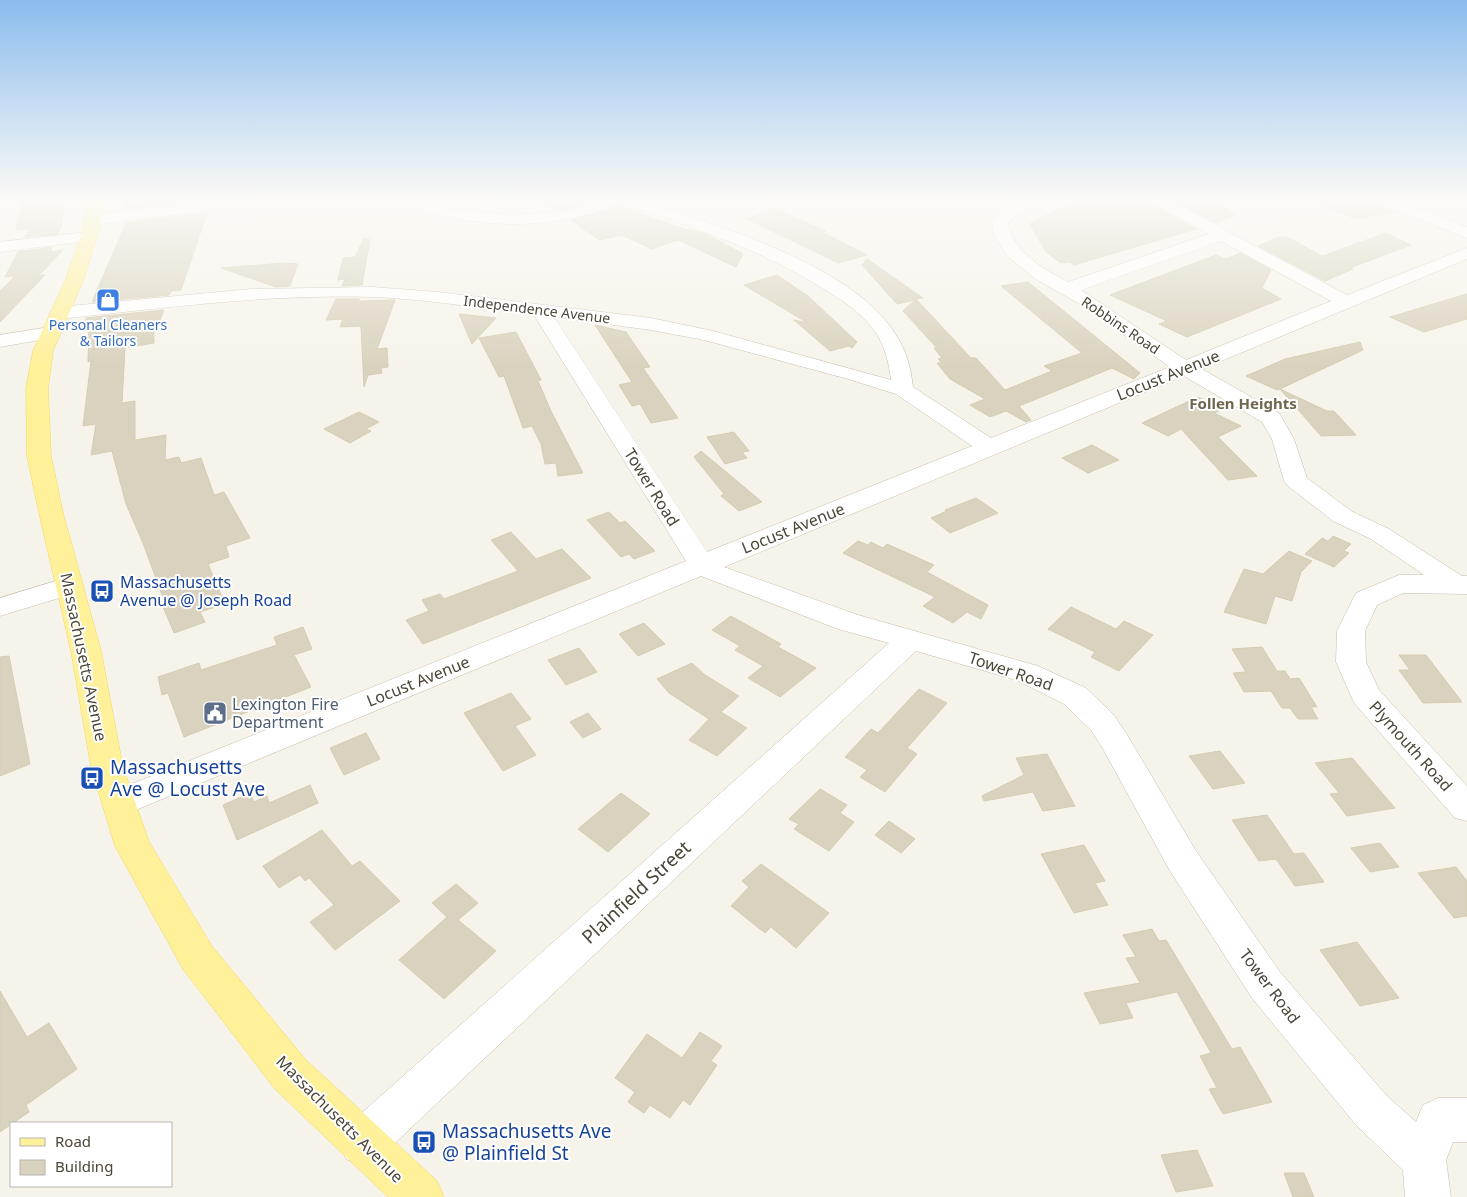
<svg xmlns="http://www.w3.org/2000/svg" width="1467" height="1197" viewBox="0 0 1467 1197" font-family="'Noto Sans',sans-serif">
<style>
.building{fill:#d9d2be;stroke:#d5ccb0}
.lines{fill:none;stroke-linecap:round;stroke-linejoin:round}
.minor-casing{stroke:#c3beab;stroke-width:1}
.major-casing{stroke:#f1d85d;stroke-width:1}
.minor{fill:#fff;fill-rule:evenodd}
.major{fill:#fff09a;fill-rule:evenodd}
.labels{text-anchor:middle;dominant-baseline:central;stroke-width:4;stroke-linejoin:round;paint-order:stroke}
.far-street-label{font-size:14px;fill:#4b4637;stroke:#fff}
.far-shop-label{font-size:14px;fill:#366cbe;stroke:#fff}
.far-neighbourhood-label{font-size:15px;font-weight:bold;fill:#6f664d;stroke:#fff}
.street-label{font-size:16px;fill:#4b4637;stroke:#fff}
.transit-label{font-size:16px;fill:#164399;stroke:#fff;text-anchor:start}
.service-label{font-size:16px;fill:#4e5e75;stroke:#fff;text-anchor:start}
.near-transit-label{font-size:19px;fill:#164399;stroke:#fff;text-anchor:start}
.near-street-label{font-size:19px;fill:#4b4637;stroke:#fff}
</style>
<rect width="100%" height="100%" fill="#f6f4ea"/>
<g class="building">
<polygon points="23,200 65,200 61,227 58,234 25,237 30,229 16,230"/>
<polygon points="146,200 182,200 183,202 125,209 125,203"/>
<polygon points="542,200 598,200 568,209 556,210"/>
<polygon points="1104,200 1148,200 1152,205 1196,229 1074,265 1070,262 1061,263 1046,252 1030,224 1056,210"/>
<polygon points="1173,200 1208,200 1237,215 1215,223"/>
<polygon points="1310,200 1372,200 1376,205 1394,212 1356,219"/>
<polygon points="619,206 686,230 690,229 708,235 743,254 736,267 678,240 652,249 622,235 599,240 571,220"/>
<polygon points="773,208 826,231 822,232 867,255 838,263 747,219"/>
<polygon points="207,213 181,290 171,291 169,295 92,302 126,223"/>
<polygon points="1386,233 1411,245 1350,268 1353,269 1325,281 1258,246 1279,237 1287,237 1322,256"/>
<polygon points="364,238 370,240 362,285 342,286 345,279 338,280 343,258 355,257"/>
<polygon points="52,247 50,252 63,250 39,275 45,275 0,322 0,291 15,276 5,277 18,252"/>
<polygon points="1240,253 1271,270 1262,288 1281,299 1187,337 1159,324 1167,321 1110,295 1216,255 1226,259"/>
<polygon points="867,259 923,298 916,299 971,358 976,358 1005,390 1052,371 1044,366 1082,353 1001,286 1028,282 1140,373 1134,379 1112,368 1019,406 1031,420 1026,422 1006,411 990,417 970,405 985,399 950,379 937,363 942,363 938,359 942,358 934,348 937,348 903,311 915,300 897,304 862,265"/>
<polygon points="284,263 298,264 290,286 276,287 221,268"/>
<polygon points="777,275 808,296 857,342 852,348 849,346 830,351 794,320 808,323 744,285"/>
<polygon points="1467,294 1467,319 1424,332 1390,317"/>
<polygon points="336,299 359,299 359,301 395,300 377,349 387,348 388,367 381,368 382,373 368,375 364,387 361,326 340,327 343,319 326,320"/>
<polygon points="164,310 160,320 153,321 154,343 125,348 122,403 135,401 135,440 166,435 165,460 179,457 181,463 201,458 214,495 224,492 250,538 226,546 229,557 208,564 225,604 200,612 205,622 174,633 163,607 166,606 143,543 126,504 112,451 91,455 96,424 83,426 91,361 88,362 89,328 86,329 86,318"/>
<polygon points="459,314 496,318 472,344"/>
<polygon points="595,325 626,332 650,367 643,368 678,418 651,423 640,404 632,406 619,385 632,382"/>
<polygon points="516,332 541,380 538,381 551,411 583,473 558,476 556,463 545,464 541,444 532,426 523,428 504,376 499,377 479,338"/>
<polygon points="1360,342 1363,350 1280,389 1327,411 1334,411 1356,435 1321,436 1280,389 1277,390 1246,376 1285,359"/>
<polygon points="1198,397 1223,409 1214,413 1241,426 1218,437 1257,476 1228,480 1181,429 1168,436 1142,423"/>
<polygon points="359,412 379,422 366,429 371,431 350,443 324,429"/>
<polygon points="734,432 749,451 742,452 747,458 725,464 707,437"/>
<polygon points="1092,445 1119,460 1088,473 1062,458"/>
<polygon points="701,451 762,502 739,511 721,496 724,494 694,457"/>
<polygon points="976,498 998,513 950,533 931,518 947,511 945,510"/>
<polygon points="609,512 620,523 625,521 655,551 634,559 629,554 621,557 587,520"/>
<polygon points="511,532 536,559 562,549 591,578 423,644 406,620 429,611 422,600 440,594 444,599 518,571 491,540"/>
<polygon points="1333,536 1351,544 1344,551 1349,553 1334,567 1305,554 1322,538 1328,541"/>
<polygon points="858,541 868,545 871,542 883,548 887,544 934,565 927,572 988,605 981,619 967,612 953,623 923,606 935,597 843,553"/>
<polygon points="1289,551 1312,561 1301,572 1292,601 1275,596 1266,624 1224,612 1244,569 1263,574"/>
<polygon points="1071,607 1116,629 1124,621 1153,635 1119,671 1091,657 1095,652 1048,629"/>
<polygon points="731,616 781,644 778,647 816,668 780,697 748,678 763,666 735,650 740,646 712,630"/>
<polygon points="644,623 665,644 638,656 619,634"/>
<polygon points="303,627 312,649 294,655 311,687 184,737 168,693 162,695 158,677 199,663 201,670 277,645 274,637"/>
<polygon points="1262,647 1277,671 1285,671 1290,679 1299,678 1317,707 1311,707 1318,719 1298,719 1290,708 1282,708 1271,691 1244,692 1233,673 1246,672 1232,649"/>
<polygon points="579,648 597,672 566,685 548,660"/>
<polygon points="1399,655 1426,655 1462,702 1423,703 1399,670 1410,670"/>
<polygon points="9,656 30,764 0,776 0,657"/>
<polygon points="692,663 705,675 739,696 721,712 747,728 717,756 689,740 709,719 669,693 657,679"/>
<polygon points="919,689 947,703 907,748 917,754 885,792 860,777 867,770 845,757 871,729 878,733"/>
<polygon points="511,693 531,719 515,726 536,755 503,771 464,713"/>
<polygon points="588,713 601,729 583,738 570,722"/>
<polygon points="366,733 380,759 344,775 330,748"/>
<polygon points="1220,751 1245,783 1213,789 1189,756"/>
<polygon points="1047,754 1075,806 1043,811 1033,792 984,801 982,796 1024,775 1016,758"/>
<polygon points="1352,758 1395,808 1347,816 1330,794 1339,793 1315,763"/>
<polygon points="310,785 318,803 237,840 223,805 250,793 254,802 267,796 269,803"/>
<polygon points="820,789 847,805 840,813 854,822 829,851 794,829 799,824 789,819"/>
<polygon points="621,793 650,814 608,852 578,829"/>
<polygon points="1267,815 1294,854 1304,853 1324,882 1295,886 1276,859 1259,861 1232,820"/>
<polygon points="889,821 915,839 901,853 875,835"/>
<polygon points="322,830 352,866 360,861 400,901 335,950 310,922 334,905 309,878 305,881 300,875 279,888 263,866"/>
<polygon points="1380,843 1399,867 1370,872 1351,848"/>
<polygon points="1084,845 1105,881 1095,883 1108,905 1074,913 1041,854"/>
<polygon points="761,864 829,913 796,948 771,927 765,933 731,906 749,887 742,881"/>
<polygon points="1456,867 1467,881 1467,916 1454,918 1418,873"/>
<polygon points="456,884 478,903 458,920 496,951 444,999 399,960 447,917 432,903"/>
<polygon points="1152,929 1159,941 1166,940 1232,1049 1240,1047 1272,1102 1223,1114 1209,1089 1217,1088 1200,1056 1211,1053 1177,992 1126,1003 1133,1018 1100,1024 1084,993 1140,983 1126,958 1136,957 1123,935"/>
<polygon points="1357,942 1399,998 1360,1006 1320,950"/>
<polygon points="0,991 27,1037 49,1023 77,1069 26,1105 29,1112 0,1132"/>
<polygon points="700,1032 722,1046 711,1061 717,1065 690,1105 683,1100 670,1118 650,1105 644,1113 628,1102 635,1092 615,1078 647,1034 682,1058"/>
<polygon points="1197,1150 1213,1186 1176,1192 1161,1155"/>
<polygon points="1284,1173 1304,1173 1314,1197 1293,1197"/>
</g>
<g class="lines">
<g class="minor-casing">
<g id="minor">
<polygon points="220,200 265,200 262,203 257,205 92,225 86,223 84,220 86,217 92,215"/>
<path d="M396,200h22l36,10 57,5 57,-4 36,-11h21l-3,3c-73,30 -150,26 -223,0z"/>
<path d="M626,200h17c18,8 39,13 58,20 63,22 165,59 198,120 9,15 12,31 14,47l78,51 179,-71 -90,-63 -43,-24 -30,-24 -13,-21 -2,-13c13,-18 32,-23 53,-22l-3,3 -25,12 -9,8c5,29 35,46 60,59l141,-48 -56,-31 -3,-3h19l178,95 120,-47v11l-265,110 77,44 15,26 13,39 44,33 38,18 73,47h5v18l-64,-1 -26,12 -12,26 1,31 13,28 88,96v35l-12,-3 -100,-114 -4,-8 -15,-34 1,-31 19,-38 43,-18h25l-53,-36 -38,-18 -45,-35 -4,-5 -12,-42 -10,-17 -78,-46 -460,191 134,48 180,51 48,22 27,26 13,19 70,118 84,121 106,123 30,27 7,-17 15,-7h29v44h-14l-7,18 5,37h-46l-2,-27 -47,-45 -104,-127 -82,-127 -67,-122 -12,-19 -27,-26 -48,-24 -100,-29 -538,508 -16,6 -16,-6 -6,-16 6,-16 543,-484 -51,-14 -137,-53 -570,236 -12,4 -12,-4 -5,-9 5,-9 579,-233 -152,-246c-54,-7 -108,-16 -162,-18 -105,-3 -209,11 -313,22l-7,-2 -2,-4 2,-4 7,-2 192,-18 121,-2 66,5 213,26 62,13 178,49c-2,-17 -6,-33 -15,-47 -13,-19 -31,-31 -49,-42 -60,-39 -127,-61 -193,-84zM1221,241l110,60 -145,59 -105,-70zM554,317l97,13 53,10 144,39 48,15 76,52 -265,106z"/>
<polygon points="1374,200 1396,200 1467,227 1467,238 1377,203"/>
<polygon points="89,232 95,234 97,237 95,240 0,252 0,242"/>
<polygon points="50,327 57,329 60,333 57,337 0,347 0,335"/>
<polygon points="69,577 79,580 83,586 79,592 0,616 0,598"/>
</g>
</g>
<g class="major-casing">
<polygon id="major" points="86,200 102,200 99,230 83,281 53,351 48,388 51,456 63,513 101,651 123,767 149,842 211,945 305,1059 437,1181 444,1197 388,1197 275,1089 183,969 115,846 91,767 71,651 39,513 27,456 26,388 33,351 65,281 83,230"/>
</g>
<use href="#minor" class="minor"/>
<use href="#major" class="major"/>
</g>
<linearGradient id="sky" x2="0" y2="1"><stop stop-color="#8bbcee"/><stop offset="0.54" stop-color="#fbfaf6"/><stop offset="1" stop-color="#fbfaf6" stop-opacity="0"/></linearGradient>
<rect width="1467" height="367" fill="url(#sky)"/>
<defs>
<g id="shop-square" transform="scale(1.25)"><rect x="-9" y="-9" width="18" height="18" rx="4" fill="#3f7fe0" stroke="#fff"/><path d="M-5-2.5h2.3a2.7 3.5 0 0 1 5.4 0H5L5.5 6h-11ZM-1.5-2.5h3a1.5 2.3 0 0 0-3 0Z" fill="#fff"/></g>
<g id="bus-square" transform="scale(1.25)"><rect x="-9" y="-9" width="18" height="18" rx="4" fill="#1a4fb4" stroke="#fff"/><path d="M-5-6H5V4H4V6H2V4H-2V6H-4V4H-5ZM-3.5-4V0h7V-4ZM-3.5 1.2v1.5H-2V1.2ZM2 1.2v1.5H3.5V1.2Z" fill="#fff"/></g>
<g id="civic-square" transform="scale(1.25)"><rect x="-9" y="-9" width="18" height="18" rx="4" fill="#5c6f8a" stroke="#fff"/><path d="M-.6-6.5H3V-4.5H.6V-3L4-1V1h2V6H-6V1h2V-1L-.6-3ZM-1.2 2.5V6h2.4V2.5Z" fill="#fff"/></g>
</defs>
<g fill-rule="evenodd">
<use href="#shop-square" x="108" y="300"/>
<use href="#bus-square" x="102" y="591"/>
<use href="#civic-square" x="215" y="713"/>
<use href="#bus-square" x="92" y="778"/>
<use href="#bus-square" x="424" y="1142"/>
</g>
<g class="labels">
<g class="far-street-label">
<text transform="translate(537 309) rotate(7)">Independence Avenue</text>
<text transform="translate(1121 325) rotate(34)">Robbins Road</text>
</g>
<g class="far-shop-label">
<text x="108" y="324">Personal Cleaners<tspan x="108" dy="16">&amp; Tailors</tspan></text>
</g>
<g class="far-neighbourhood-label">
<text x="1243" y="403">Follen Heights</text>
</g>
<g class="street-label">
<text transform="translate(1168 375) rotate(-22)">Locust Avenue</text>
<text transform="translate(652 487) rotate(58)">Tower Road</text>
<text transform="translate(793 528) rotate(-22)">Locust Avenue</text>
<text transform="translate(84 657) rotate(78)">Massachusetts Avenue</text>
<text transform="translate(1011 671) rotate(19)">Tower Road</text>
<text transform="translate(418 681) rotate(-22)">Locust Avenue</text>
<text transform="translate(1411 746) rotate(48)">Plymouth Road</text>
<text transform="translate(1270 986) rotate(53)">Tower Road</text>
<text transform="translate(340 1119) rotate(45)">Massachusetts Avenue</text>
</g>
<g class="transit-label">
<text x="120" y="582">Massachusetts<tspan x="120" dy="18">Avenue @ Joseph Road</tspan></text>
</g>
<g class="service-label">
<text x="232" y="704">Lexington Fire<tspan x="232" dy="18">Department</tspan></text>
</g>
<g class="near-transit-label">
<text x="110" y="767">Massachusetts<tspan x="110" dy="22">Ave @ Locust Ave</tspan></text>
<text x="442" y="1131">Massachusetts Ave<tspan x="442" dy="22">@ Plainfield St</tspan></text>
</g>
<g class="near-street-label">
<text transform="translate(636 892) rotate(-43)">Plainfield Street</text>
</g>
</g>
<rect x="10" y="1122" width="162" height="65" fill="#ffffff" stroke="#b7b5af"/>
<rect x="20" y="1138" width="25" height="8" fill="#fff09a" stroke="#b7b5af"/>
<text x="55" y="1147" font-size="15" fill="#4b4637">Road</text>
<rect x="20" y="1160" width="25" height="15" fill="#d9d2be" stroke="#b7b5af"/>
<text x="55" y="1172" font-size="15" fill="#4b4637">Building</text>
</svg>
